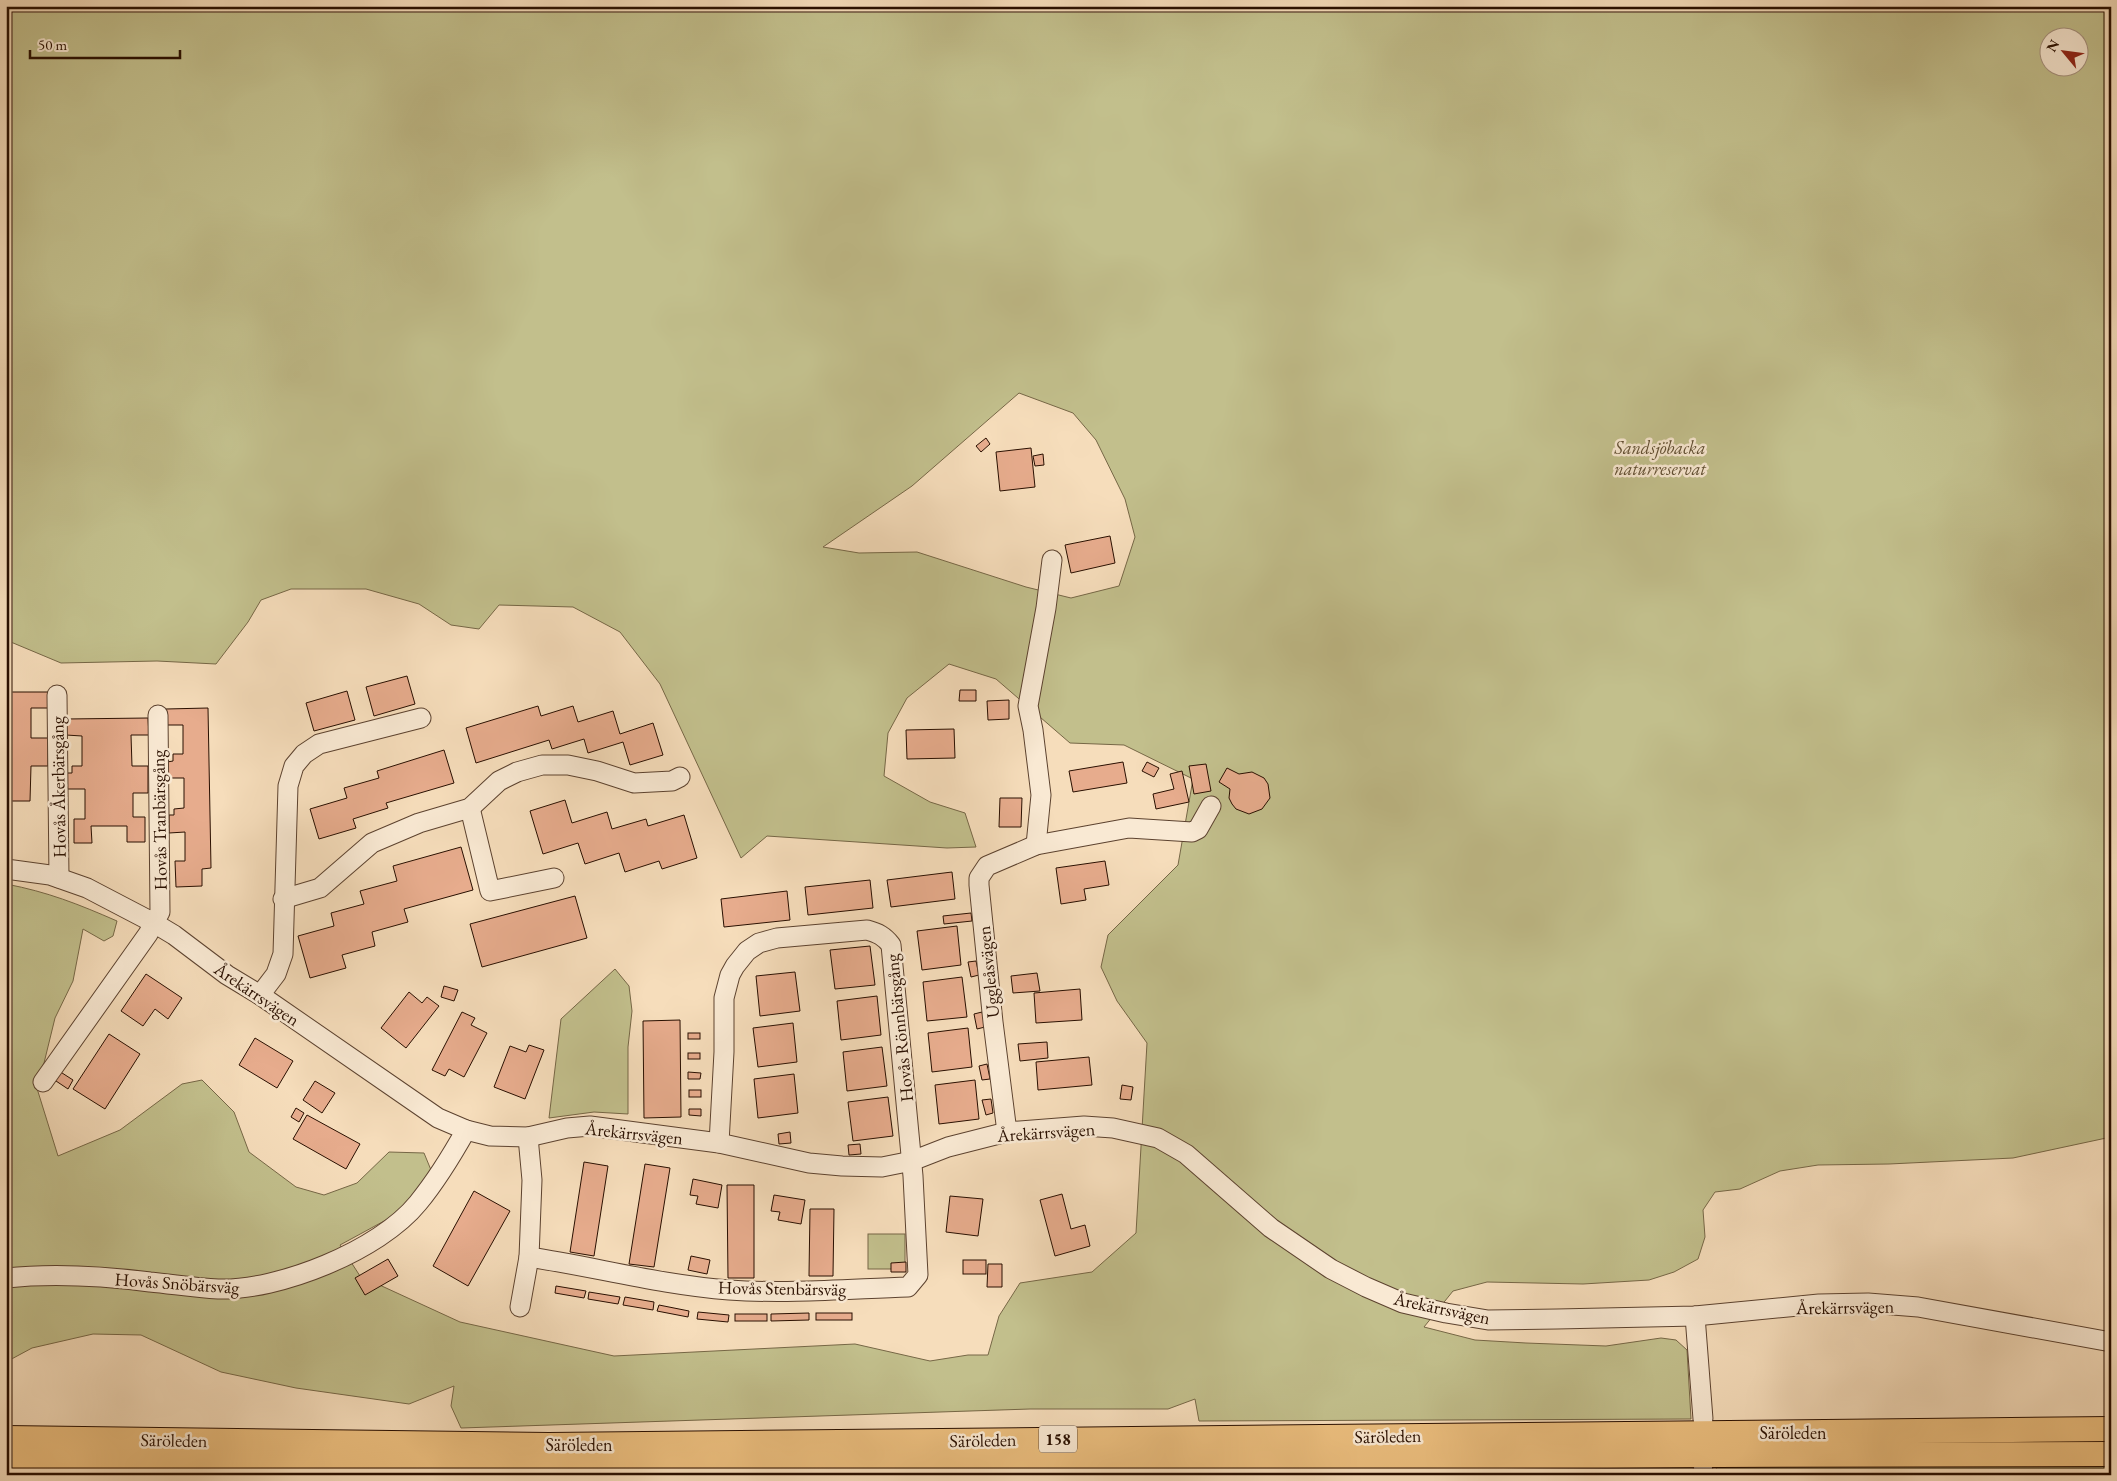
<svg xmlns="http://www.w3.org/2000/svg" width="2117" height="1481" viewBox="0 0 2117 1481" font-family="'EB Garamond',serif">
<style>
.green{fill:#c2bf8c;stroke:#766746;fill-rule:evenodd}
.building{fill:#e7ac8d;stroke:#290f00}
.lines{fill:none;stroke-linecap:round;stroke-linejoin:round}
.minor-casing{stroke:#5c422f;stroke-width:21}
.major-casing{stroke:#290f00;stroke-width:26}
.minor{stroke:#f9e9d3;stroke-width:19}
.major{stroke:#ebbe7e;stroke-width:24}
.labels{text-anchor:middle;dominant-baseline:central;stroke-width:5;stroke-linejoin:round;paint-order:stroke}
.shield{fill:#f9e9d3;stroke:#67503f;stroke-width:1}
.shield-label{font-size:16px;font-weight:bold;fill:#290f00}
.park-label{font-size:18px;font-style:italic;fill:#5f4d31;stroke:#f9e9d3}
.street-label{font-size:18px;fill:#290f00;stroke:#f9e9d3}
</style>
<rect width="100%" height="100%" fill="#f6ddbb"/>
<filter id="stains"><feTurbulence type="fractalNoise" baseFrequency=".004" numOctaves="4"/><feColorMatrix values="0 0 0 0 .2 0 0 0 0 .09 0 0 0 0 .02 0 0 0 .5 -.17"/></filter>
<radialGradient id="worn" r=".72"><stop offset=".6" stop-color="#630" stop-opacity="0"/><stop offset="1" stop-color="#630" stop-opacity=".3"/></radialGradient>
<g class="green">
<path d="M6,6h2105v1131l-98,21 -124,6 -71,1 -38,6 -40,18 -25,3 -12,18 2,27 -7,22 -24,13 -25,8 -66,4 -96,-2 -34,9 -29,36 51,13 51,3 80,3 55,-8 15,2 11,10 4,69 -492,2 -4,-22 -27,10h-138l-569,19 -10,-22 3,-20 -45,18 -113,-16 -75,-16 -80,-37 -48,-1 -61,14 -26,14v-478c42,8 72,20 111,37l-4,15 -9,5 -21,-12 -10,52 -18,37 -11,45 -9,19 23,74 62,-26 62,-46 20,-4 32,32 15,40 47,35 28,8 33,-12 32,-31 35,1 7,17 -13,23 -21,21 -57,31 20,31 100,46 154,34 241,-12 75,17 38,-6h20l11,-39 21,-33 72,-11 44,-39 11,-190 -30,-42 -16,-34 7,-32 70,-70 15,-86 -69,-34 -54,-2 -74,-64 -47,-15 -42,34 -19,35 -4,43 46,26 35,11 11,34 -29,1 -180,-12 -26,22 -81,-174 -40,-52 -47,-25 -74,-2 -20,24 -28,-4 -32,-21 -53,-15h-75l-30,11 -13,22 -32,42 -59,-3 -96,2 -55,-23zM2050,38h30v30h-30zM1019,393l54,20 23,27 29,59 10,38 -16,49 -48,12 -45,-11 -109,-35 -58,1 -36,-6 89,-61z"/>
<polygon points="615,969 629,986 632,1011 628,1047 628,1114 594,1112 549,1118 561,1019"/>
<rect x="868" y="1234" width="37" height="35"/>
<polygon points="2111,1464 2111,1475 1717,1475 1716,1465"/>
<polygon points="1696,1467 1696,1475 1008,1475 1008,1472"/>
</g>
<g class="building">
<polygon points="986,438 990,444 981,452 976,446"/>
<polygon points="1031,448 1035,487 1000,491 996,452"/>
<polygon points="1043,454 1044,465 1035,466 1033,456"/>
<polygon points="1110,536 1115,563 1071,573 1065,545"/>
<polygon points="407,676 415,704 374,716 366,687"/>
<polygon points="960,690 976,690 976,701 959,701"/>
<polygon points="347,691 355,720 314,731 306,703"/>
<polygon points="6,692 48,692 48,708 31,708 31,738 48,738 48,766 31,766 30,801 6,801"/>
<polygon points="1009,700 1009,719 988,720 987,701"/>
<polygon points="538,706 541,716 573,706 578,722 613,711 620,734 653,723 663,755 630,765 623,742 588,753 584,739 552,749 549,740 476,763 466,728"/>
<polygon points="208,708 211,868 202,869 202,886 176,887 175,861 185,861 185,832 169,833 169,815 174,815 174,809 184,808 184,778 167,778 167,762 173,761 173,754 183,754 183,725 166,725 166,709"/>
<polygon points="148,718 149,735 131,735 132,766 148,766 148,793 133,793 133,817 145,817 145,842 127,842 127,826 91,826 92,843 74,843 74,819 85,819 85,789 66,789 66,773 72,773 72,766 82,766 82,736 66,735 66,719"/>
<polygon points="954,729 955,758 907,759 906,730"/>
<polygon points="444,750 454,783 386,803 388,808 353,819 356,828 319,839 310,809 347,798 344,788 379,778 377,771"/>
<polygon points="1123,762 1127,783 1073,792 1069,771"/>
<polygon points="1147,762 1159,768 1154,777 1142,771"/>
<polygon points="1206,764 1211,791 1194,794 1189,766"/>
<polygon points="1227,768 1239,774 1252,772 1264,778 1268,784 1270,798 1262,809 1249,814 1236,809 1232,804 1229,798 1230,789 1219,782"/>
<polygon points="1182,771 1189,802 1156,809 1153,794 1174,789 1170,774"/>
<polygon points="1000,798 1022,798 1021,827 999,827"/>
<polygon points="565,800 572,823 607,812 612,829 646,819 648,826 684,815 697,858 662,869 659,861 625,872 619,853 585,864 578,843 543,854 530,811"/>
<polygon points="461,847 473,890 404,909 408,922 372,932 375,946 342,955 346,968 310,978 298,936 334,926 331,913 364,904 360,891 397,881 393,866"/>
<polygon points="1105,861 1109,885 1084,889 1086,900 1061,904 1056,868"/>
<polygon points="952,872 955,899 891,907 887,880"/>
<polygon points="870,880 873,908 808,915 805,887"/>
<polygon points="787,891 790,920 724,927 721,899"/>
<polygon points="575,896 587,938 482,967 470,924"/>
<polygon points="971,913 972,921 944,924 943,916"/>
<polygon points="957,926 961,965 922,970 917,931"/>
<polygon points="870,946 875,985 835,989 830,950"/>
<polygon points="976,961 979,975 971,977 968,962"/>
<polygon points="795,972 800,1011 760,1016 756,976"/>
<polygon points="1037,973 1040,991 1013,993 1011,976"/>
<polygon points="146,974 182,998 168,1019 155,1009 143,1026 121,1011"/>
<polygon points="962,977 967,1017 927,1021 923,982"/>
<polygon points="444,986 458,990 454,1001 441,997"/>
<polygon points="1080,989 1082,1020 1036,1023 1034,993"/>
<polygon points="409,992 422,1003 427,997 439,1006 406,1048 381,1028"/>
<polygon points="877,996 881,1035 841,1040 837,1001"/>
<polygon points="462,1012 475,1018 471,1025 487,1033 464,1077 449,1069 445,1076 432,1070"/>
<polygon points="982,1012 985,1027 977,1029 974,1014"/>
<polygon points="680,1020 681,1117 644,1118 643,1021"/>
<polygon points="793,1023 797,1062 758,1067 753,1028"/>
<polygon points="968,1028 972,1067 932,1072 928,1033"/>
<rect x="688" y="1033" width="12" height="6"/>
<polygon points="109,1034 140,1054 105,1109 73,1089"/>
<polygon points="255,1038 293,1061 277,1088 239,1065"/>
<polygon points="1047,1042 1048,1058 1020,1061 1018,1044"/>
<polygon points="529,1045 544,1050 525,1099 494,1087 510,1046 526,1052"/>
<polygon points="882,1047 887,1086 847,1091 843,1052"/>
<rect x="688" y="1053" width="12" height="6"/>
<polygon points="1089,1057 1092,1085 1038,1090 1036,1062"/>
<polygon points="987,1064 990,1079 982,1080 979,1066"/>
<polygon points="59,1071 73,1080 68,1089 53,1079"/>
<polygon points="688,1072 701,1073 700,1079 688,1079"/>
<polygon points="794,1074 798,1113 758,1118 754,1079"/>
<polygon points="975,1080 979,1119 939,1124 935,1085"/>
<polygon points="315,1081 335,1093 322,1113 303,1100"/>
<polygon points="1122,1085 1133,1087 1131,1100 1120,1099"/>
<rect x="689" y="1090" width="12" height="7"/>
<polygon points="888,1097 893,1136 853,1141 848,1102"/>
<polygon points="991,1099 993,1113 986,1115 982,1100"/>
<polygon points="296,1108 304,1113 299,1122 291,1117"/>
<polygon points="689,1109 701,1109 701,1116 689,1115"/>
<polygon points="307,1115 360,1144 346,1169 293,1139"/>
<polygon points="790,1132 791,1143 779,1144 778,1134"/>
<polygon points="860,1144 861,1154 849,1155 848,1145"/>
<polygon points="584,1162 608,1166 594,1256 570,1252"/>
<polygon points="645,1164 670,1168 654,1267 629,1264"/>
<polygon points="693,1179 722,1185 718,1208 696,1204 698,1196 690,1195"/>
<polygon points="727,1185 754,1185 754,1278 728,1278"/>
<polygon points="474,1191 510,1211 468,1286 433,1266"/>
<polygon points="1062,1194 1071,1229 1085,1225 1090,1246 1055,1256 1040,1200"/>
<polygon points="774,1195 805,1200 801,1224 778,1220 780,1212 771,1211"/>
<polygon points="950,1196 983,1199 978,1236 946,1232"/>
<polygon points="810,1209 834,1209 833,1276 809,1276"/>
<polygon points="691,1256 710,1260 707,1274 688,1270"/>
<polygon points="388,1259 398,1276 365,1295 355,1278"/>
<rect x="963" y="1260" width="23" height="14"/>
<polygon points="906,1262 906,1272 891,1272 891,1263"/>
<polygon points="988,1264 1002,1264 1002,1287 987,1287"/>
<polygon points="556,1286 586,1291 584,1298 555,1293"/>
<polygon points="589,1292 620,1297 618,1304 588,1299"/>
<polygon points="625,1297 654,1302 653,1310 623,1305"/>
<polygon points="659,1305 689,1311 688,1317 657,1311"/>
<polygon points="698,1312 729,1315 728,1322 697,1319"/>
<polygon points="809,1313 809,1320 771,1321 771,1314"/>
<rect x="816" y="1313" width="36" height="7"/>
<rect x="735" y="1314" width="32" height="7"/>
</g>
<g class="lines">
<g class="minor-casing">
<g id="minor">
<polyline points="57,695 59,878"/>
<polyline points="470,808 490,891 554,878"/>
<polyline points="1036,845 1041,795 1033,730 1028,706 1046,608 1052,560"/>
<polyline points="6,869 50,875 87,888 154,923 174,935 227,975 260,995 438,1118 466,1130 490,1136 528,1137 567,1128 590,1126 719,1143 809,1163 842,1166 882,1167 912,1161 948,1147 1007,1132 1084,1126 1113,1128 1158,1138 1186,1154 1271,1228 1331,1269 1366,1287 1403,1303 1446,1313 1488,1320 1557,1319 1695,1316 1819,1304 1868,1303 1918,1307 2111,1342"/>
<polyline points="283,899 320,888 372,843 419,823 470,808 499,781 517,772 542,765 568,765 597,771 634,783 672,781 680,777"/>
<polyline points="260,995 276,974 283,954 288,786 294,766 304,754 319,744 421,718"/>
<polyline points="43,1082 148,934 160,912 158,715"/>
<polyline points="1007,1132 993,1022 979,885 979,878 987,866 1036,845 1129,828 1192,832 1198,829 1211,806"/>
<path d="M528,1137l4,43 -3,77c66,10 133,28 200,33 59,4 120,-1 179,-3l10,-12 -5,-99 -22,-231c-7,-9 -13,-12 -24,-15l-90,8 -18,5 -12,8 -12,15 -5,9 -6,23v54l-5,91"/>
<path d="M6,1278c47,-5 97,-2 144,4 22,2 45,6 68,7 60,2 161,-38 200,-86 18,-22 34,-48 48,-73"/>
<polyline points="520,1307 529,1257"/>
<polyline points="1695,1316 1703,1419"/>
<polyline points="1703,1470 1703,1475"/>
</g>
</g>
<g class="major-casing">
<g id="major">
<polyline points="6,1438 549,1445 2111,1429"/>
<polyline points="6,1460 550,1466 1717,1455 2111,1454"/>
</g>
</g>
<use href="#minor" class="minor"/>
<use href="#major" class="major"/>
</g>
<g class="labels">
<rect class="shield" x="1039" y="1425.5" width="38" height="27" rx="4"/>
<g class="shield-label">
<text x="1058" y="1439">158</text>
</g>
<g class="park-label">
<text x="1660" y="447">Sandsjöbacka<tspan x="1660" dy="21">naturreservat</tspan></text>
</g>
<g class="street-label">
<text transform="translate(58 787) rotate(-91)">Hovås Åkerbärsgång</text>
<text transform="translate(159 820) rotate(-91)">Hovås Tranbärsgång</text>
<text transform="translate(988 972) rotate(-96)">Uggleåsvägen</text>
<text transform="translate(257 994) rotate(34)">Årekärrsvägen</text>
<text transform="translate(899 1028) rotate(-96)">Hovås Rönnbärsgång</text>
<text transform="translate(1046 1132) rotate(-4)">Årekärrsvägen</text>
<text transform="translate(634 1133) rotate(6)">Årekärrsvägen</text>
<text transform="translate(177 1283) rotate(4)">Hovås Snöbärsväg</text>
<text transform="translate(782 1288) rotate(1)">Hovås Stenbärsväg</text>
<text transform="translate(1845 1307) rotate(-1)">Årekärrsvägen</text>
<text transform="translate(1442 1308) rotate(12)">Årekärrsvägen</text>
<text x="1793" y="1432">Säröleden</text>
<text transform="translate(1388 1436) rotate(-1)">Säröleden</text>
<text transform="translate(174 1440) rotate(1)">Säröleden</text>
<text transform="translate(983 1440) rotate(-1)">Säröleden</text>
<text x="579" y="1444">Säröleden</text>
</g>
</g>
<rect width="2117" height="1481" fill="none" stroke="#f6ddbb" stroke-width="25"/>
<rect x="8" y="8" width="2102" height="1466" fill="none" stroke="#290f00" stroke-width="2.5"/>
<rect x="12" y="12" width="2092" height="1456" fill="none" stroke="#290f00"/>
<g transform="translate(2064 52) rotate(299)"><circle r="24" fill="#f9e9d3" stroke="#a6927f"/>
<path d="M0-4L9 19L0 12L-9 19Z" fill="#8f2418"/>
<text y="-8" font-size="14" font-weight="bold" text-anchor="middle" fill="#290f00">N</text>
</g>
<path d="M30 50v8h150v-8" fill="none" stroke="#290f00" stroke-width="2.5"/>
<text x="38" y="50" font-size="15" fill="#290f00" stroke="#f9e9d3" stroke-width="4" paint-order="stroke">50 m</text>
<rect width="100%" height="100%" filter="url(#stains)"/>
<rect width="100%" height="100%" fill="url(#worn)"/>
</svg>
